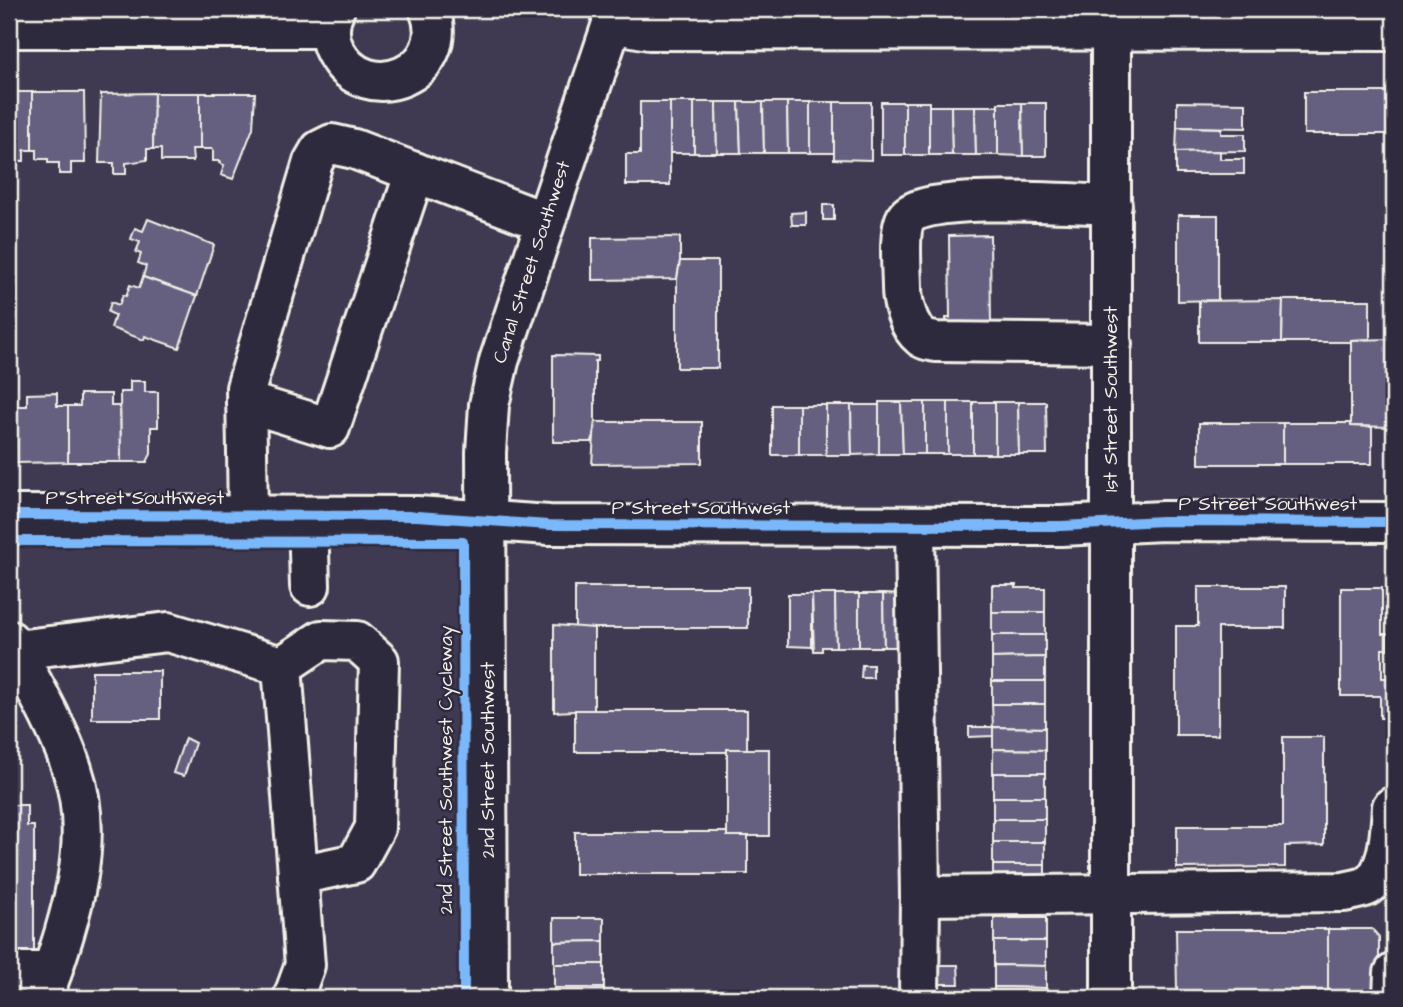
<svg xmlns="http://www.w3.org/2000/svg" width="1403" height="1007" viewBox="0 0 1403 1007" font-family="'Architects Daughter',sans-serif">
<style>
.building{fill:#65617f;stroke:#f4f1e8;stroke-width:2}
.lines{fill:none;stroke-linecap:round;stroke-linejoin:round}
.minor-casing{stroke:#f4f1e8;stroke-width:44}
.minor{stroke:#2f2a3d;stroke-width:38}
.cycleway-casing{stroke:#2f2a3d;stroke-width:15}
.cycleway{stroke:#7ab7fb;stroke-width:10}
.labels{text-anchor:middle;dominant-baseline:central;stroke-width:5;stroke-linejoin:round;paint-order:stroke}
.street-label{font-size:19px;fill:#f4f1e8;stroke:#2f2a3d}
</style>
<rect width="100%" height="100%" fill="#3f3a51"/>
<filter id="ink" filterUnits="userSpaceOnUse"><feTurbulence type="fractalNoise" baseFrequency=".0143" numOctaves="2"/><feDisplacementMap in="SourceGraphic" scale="14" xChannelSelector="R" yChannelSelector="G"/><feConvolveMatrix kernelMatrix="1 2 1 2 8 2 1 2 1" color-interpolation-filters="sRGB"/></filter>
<g filter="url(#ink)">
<g class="building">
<polygon points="9,92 32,92 32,150 24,150 24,161 9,161"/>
<polygon points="32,92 84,92 85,163 71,163 71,174 59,174 59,163 48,163 48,159 37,159 37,150 32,150"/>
<rect x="1304" y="92" width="88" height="42"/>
<polygon points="154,93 153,149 147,149 147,160 126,163 126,174 114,174 114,163 99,163 101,94"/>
<polygon points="154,93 200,93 200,149 192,149 193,161 161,161 161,149 153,149"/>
<polygon points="200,93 255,93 253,128 233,179 221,175 224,165 219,163 220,161 213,161 213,149 200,149"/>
<polygon points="640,102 670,102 670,185 626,185 626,154 640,154"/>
<rect x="670" y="102" width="24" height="51"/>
<polygon points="694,102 716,102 717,153 694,153"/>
<polygon points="716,102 739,102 741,153 717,153"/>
<polygon points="739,102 763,102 764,153 741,153"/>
<polygon points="763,102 787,102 788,153 764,153"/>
<polygon points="787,102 810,102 810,153 788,153"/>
<rect x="810" y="102" width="24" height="51"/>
<polygon points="834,102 871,102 871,160 834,159"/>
<rect x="881" y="102" width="24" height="53"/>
<rect x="905" y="102" width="24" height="53"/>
<polygon points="1177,102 1246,103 1246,128 1177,127"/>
<polygon points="998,103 1022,103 1023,156 998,155"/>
<polygon points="1022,103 1046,103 1046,156 1023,156"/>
<polygon points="929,106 951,106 952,155 929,155"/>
<polygon points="951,106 975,106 976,155 952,155"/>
<polygon points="975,106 998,106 998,155 976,155"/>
<polygon points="1177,127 1221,128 1221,134 1245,134 1245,151 1176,152"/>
<polygon points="1220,151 1220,159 1244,159 1244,174 1176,174 1176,152"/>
<rect x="823" y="205" width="11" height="15"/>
<polygon points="806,212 806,225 792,225 791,213"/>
<polygon points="1178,215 1218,215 1218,300 1178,301"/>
<polygon points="148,219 214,245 197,296 143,277 146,266 138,263 141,254 136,252 140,242 131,239 135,228 143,231"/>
<polygon points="990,235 991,323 946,322 946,318 950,318 949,236"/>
<polygon points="680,237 680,261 677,279 592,280 592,238"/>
<polygon points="680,261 718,261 718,368 677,368 677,279"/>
<polygon points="143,277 197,296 179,348 145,336 144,340 111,328 115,315 108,312 111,302 119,305 123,295 126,296 130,285 139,288"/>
<polygon points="1283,300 1282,342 1199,342 1199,301"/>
<polygon points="1283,300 1370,300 1370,339 1351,340 1351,342 1282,342"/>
<polygon points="1392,339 1392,427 1351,426 1351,340"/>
<polygon points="553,355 598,356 598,361 595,361 595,422 592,442 553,442"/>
<polygon points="130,381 145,381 145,392 158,392 158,427 151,427 151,454 147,462 121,462 120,392 130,392"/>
<polygon points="57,393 57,406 68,406 68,462 15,463 16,406 27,406 27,394"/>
<polygon points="80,394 111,394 111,406 120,406 121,462 68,462 68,406 80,406"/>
<polygon points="879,402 901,402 903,454 879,454"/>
<polygon points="901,402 925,402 925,454 903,454"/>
<rect x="925" y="402" width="23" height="52"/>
<rect x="948" y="402" width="25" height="52"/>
<rect x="973" y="402" width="22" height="52"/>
<polygon points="995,402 1018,402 1019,454 995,454"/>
<polygon points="1018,402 1046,402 1047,454 1019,454"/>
<rect x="772" y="405" width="27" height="50"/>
<rect x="799" y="405" width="27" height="50"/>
<polygon points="826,405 851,405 852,455 826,455"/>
<polygon points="851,405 879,405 879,454 852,455"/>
<polygon points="9,406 16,406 15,463 9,463"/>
<polygon points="595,422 702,422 702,463 592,464"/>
<rect x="1199" y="423" width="84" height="41"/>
<polygon points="1283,423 1351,423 1351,426 1372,427 1372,464 1283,464"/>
<polygon points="992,585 1016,585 1016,588 1045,588 1045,612 992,612"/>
<rect x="575" y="587" width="173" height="41"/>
<polygon points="1198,587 1285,587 1285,628 1218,628 1218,735 1176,735 1176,626 1198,626"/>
<polygon points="1341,588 1382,588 1382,634 1387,634 1387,649 1382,649 1382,678 1394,678 1394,718 1380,718 1380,696 1341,696"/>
<polygon points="788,594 812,594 812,647 788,646"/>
<polygon points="812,594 835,594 836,647 822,647 822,651 814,651"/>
<polygon points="835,594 859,594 859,647 836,647"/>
<polygon points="859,594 883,594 884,647 859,647"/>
<polygon points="883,594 907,595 907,647 884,647"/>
<rect x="992" y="612" width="53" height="23"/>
<polygon points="554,625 594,628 594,710 554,712"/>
<polygon points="992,635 1045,635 1045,657 992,658"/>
<polygon points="1045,657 1045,681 992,681 992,658"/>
<polygon points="862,665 873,665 873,678 861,678"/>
<rect x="92" y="671" width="68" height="48"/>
<rect x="992" y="681" width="53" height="23"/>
<polygon points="992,704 1045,704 1045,728 993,727"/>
<polygon points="575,710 747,710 747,749 727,749 727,752 575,752"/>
<polygon points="969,727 993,727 993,736 969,737"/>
<polygon points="993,727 1045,728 1045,750 993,749"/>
<polygon points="1283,737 1324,737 1324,845 1285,846 1285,867 1177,868 1177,826 1283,826"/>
<polygon points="185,738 195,743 184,776 173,773"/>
<rect x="727" y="749" width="42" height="87"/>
<polygon points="993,749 1045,750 1045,773 993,773"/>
<rect x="993" y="773" width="52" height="24"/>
<rect x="993" y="797" width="52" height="22"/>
<polygon points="9,805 27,805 27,826 34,826 34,969 9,969"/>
<rect x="993" y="819" width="52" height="23"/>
<polygon points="575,832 727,832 727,836 748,836 748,874 575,874"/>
<rect x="993" y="842" width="52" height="23"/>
<rect x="993" y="865" width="52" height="23"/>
<polygon points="554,918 604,918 604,941 554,942"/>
<rect x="994" y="918" width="52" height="23"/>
<polygon points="1176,929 1328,929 1328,991 1177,992"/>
<polygon points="1328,929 1372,929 1379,937 1379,990 1328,991"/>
<polygon points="604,941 604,964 554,964 554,942"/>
<polygon points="994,941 1046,941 1046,966 994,965"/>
<rect x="554" y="964" width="50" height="24"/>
<polygon points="929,965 958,965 959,984 929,984"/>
<polygon points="994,965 1046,966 1046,988 994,987"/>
<polygon points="994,987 1046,988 1046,998 994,998"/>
<rect x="554" y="988" width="50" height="10"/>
<polygon points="962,989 962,998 934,998 933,990"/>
</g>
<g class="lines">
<g class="minor-casing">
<g id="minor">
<path d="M335,9c-6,13 -7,29 0,42 31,60 120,21 94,-42"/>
<polyline points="612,23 649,30 1394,31"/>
<polyline points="9,28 330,28"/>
<path d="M1112,344l-176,-2c-5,-1 -12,-2 -15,-5 -13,-10 -19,-35 -19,-49 0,-17 -4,-57 4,-70 16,-26 173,-14 206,-13"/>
<polyline points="246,402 330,428 415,172"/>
<polyline points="9,515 417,516 549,525 1061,526 1163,521 1394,522"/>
<polyline points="248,516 246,388 313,162 320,150 332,144 354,149 545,222"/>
<polyline points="308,516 310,586"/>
<polyline points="915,526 920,896 919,998"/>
<path d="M9,640c22,41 48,84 63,129 26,76 -5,158 -29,229"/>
<polyline points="15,650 168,632 282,666 305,965 293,998"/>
<polyline points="282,666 321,640 357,641 379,661 375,828 356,863 298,875"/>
<path d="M920,896l424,-4c7,-2 17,-3 23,-6 23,-14 23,-55 25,-79"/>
<polyline points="9,972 52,972"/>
<polyline points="488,998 486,452 489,405 499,361 617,9"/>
<polyline points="1111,998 1111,9"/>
<polyline points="1393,998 1394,973"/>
</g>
</g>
<use href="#minor" class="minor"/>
<g class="cycleway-casing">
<g id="cycleway">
<polyline points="9,515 417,516 549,525 1061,526 1163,521 1394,522"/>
<polyline points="9,541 463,542 464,998"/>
</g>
</g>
<use href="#cycleway" class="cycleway"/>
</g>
</g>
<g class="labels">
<g class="street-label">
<text transform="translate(532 262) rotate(-72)">Canal Street Southwest</text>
<text transform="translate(1111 399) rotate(-90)">1st Street Southwest</text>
<text x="135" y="498">P Street Southwest</text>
<text x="1268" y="504">P Street Southwest</text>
<text x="701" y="508">P Street Southwest</text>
<text transform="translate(488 760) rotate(-90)">2nd Street Southwest</text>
<text transform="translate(446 770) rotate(-90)">2nd Street Southwest Cycleway</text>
</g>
</g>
<rect width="1403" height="1007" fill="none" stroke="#2f2a3d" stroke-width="35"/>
<rect x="18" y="18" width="1368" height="972" fill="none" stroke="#f4f1e8" stroke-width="2.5" filter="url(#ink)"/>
</svg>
